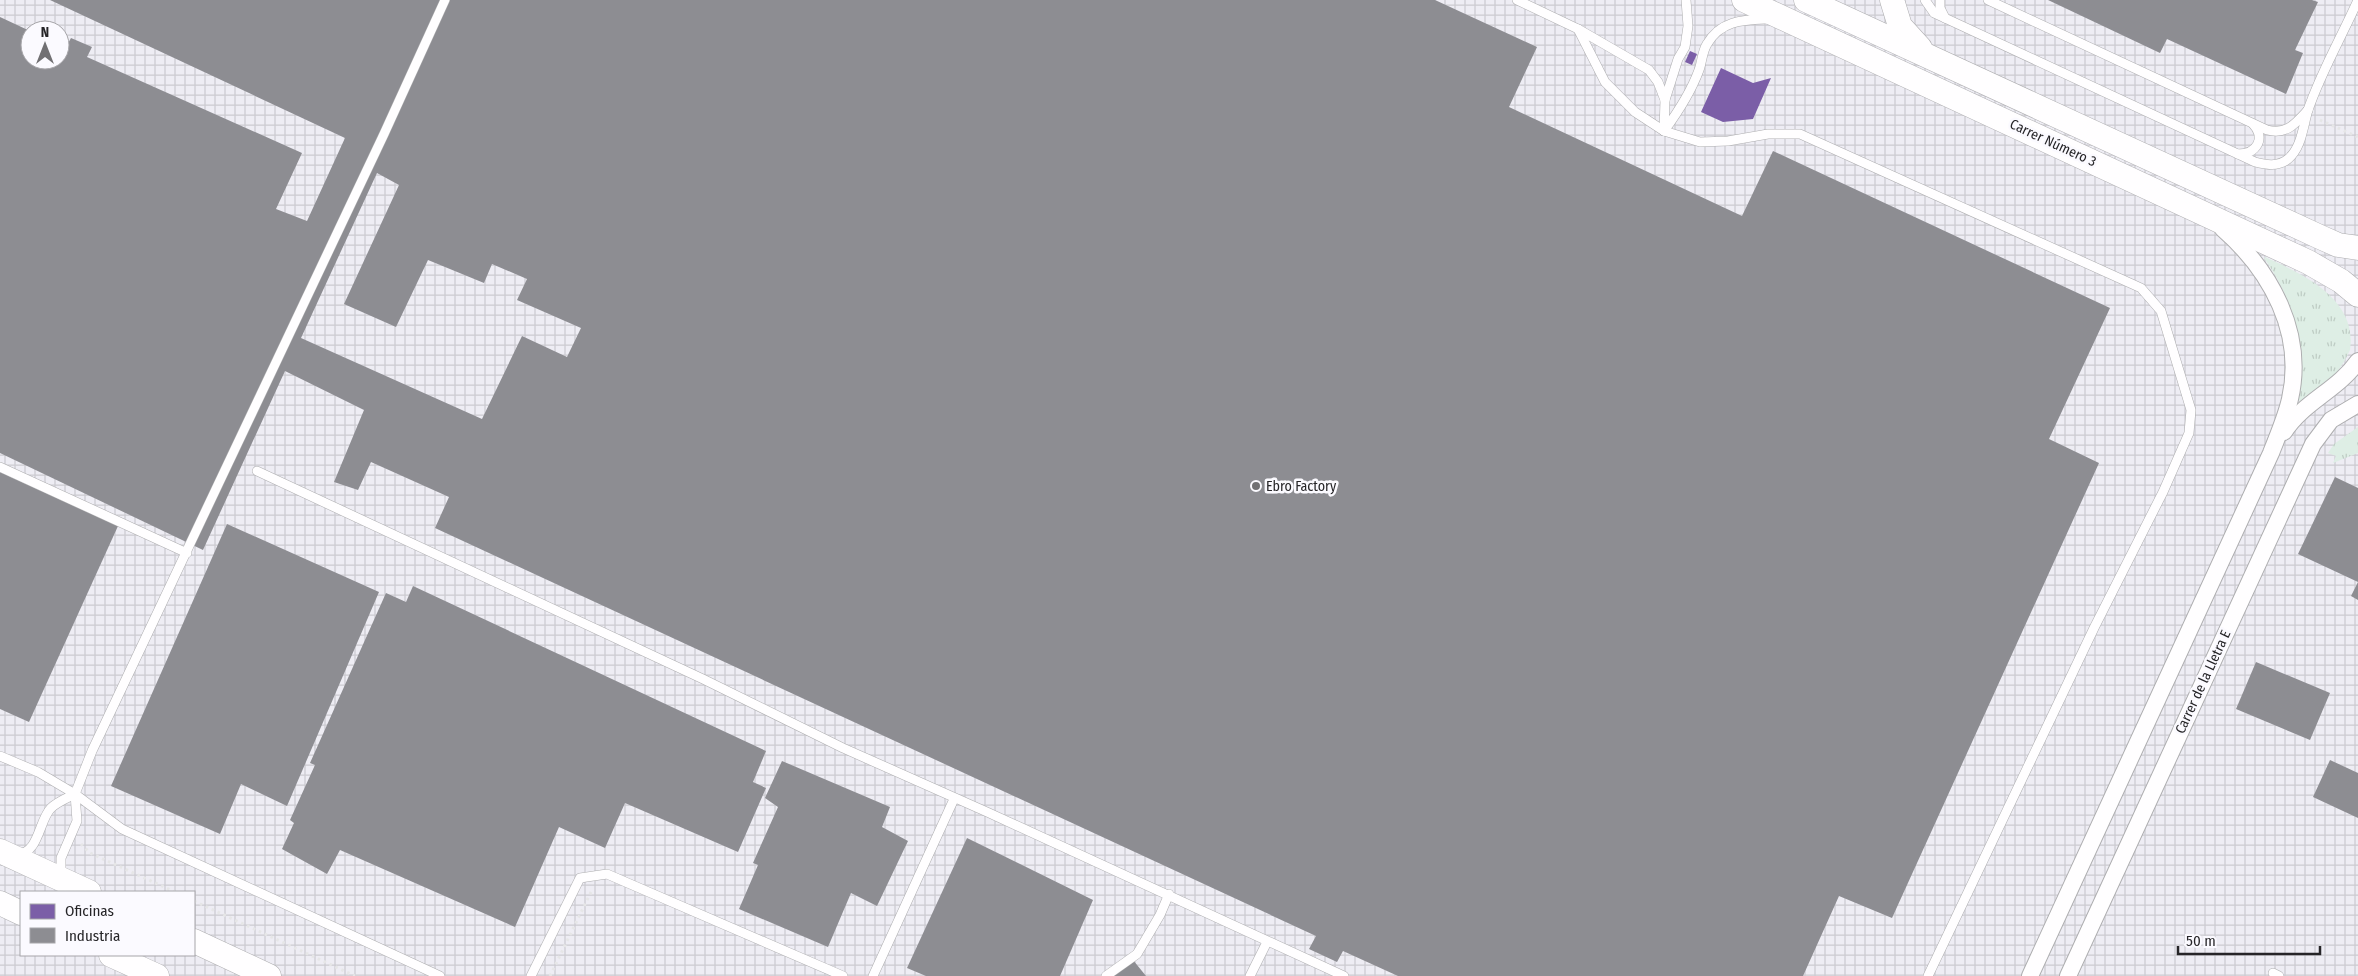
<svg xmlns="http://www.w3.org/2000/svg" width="2358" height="976" viewBox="0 0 2358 976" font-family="'Fira Sans Condensed',sans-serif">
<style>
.industrial{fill:url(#industrial-grid);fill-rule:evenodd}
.grass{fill:url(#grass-tufts)}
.offices{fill:#7b5ea7}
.industry{fill:#8d8d92;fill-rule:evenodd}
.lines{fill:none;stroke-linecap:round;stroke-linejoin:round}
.lane-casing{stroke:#aeaeb0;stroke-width:10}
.street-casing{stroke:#aeaeb0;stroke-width:18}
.secondary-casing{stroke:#aeaeb0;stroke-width:25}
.path{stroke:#e6e6e7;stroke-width:3;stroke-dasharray:2.5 4;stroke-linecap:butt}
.lane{stroke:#fffeff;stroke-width:9}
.street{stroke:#fffeff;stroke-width:16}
.secondary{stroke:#fffeff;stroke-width:24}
.poi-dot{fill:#717073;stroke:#fbfaff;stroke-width:2}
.labels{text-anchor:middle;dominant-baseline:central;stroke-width:5;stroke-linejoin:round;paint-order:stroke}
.street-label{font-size:14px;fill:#262528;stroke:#fbfaff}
.poi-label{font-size:14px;fill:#262528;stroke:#fbfaff;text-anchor:start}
</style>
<defs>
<pattern id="industrial-grid" width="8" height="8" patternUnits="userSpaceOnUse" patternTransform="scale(1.25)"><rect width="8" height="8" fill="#eeedf4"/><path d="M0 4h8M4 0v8" fill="none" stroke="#cccbd1"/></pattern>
<pattern id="grass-tufts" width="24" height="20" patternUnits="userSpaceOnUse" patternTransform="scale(1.25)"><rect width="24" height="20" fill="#deeee5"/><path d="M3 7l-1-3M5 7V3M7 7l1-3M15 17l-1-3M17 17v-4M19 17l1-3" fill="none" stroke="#beccc4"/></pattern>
</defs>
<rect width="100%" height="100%" fill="#fcfbfe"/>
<path class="industrial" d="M0,0h2358v976h-2358zM30,30h30v30h-30zM21,892h173v63h-173z"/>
<g class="grass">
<path d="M2265,257c35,16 93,41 85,93 -4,9 -9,18 -16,25 -10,10 -22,18 -33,26l-3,-1c11,-50 -5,-101 -34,-142z"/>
<polygon points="2358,427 2358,453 2333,463 2336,456 2328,453 2334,444"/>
</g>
<g class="offices">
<polygon points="1690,51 1697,54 1692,65 1685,62"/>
<polygon points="1721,68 1753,83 1771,78 1753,119 1723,122 1701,112"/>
</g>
<g class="industry">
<path d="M50,0h1385l102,47 -28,60 233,109 31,-65 337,157 -61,131 50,24 -207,455 -53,-22 -36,80h-405l-55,-25 -6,11 -28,-13 7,-13 -881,-408 14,-31 -78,-35 -13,28 -24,-8 30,-72 -79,-39 -82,179 -203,-97v-436l30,14v29h30v-16l6,3 5,-9 21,9 -5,10 215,96 -26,56 31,12 38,-83zM377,173l22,12 -55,119 52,23 32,-67 56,23 8,-19 35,15 -10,21 64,28 -14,29 -45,-21 -40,83 -181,-81z"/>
<polygon points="2048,0 2312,0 2318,2 2295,50 2303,53 2286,94 2167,39 2160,53"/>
<polygon points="0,472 118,526 29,722 0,709"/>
<polygon points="2335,477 2358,488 2358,600 2351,596 2358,582 2298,554"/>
<polygon points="227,524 379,592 287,806 241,784 220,834 111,786"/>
<polygon points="413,586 766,751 753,782 766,788 738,852 625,803 605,848 559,827 515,927 340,850 327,874 282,849 294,823 290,820 315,765 310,763 386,593 406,602"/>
<polygon points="2256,662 2330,693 2310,740 2236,709"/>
<polygon points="2330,760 2358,773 2358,818 2313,797"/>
<polygon points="782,761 890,807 882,827 908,841 877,906 851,893 828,947 739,909 758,865 753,863 778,807 765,798"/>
<polygon points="967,838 1093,900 1060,976 926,976 907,968"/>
<polygon points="1133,960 1146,976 1113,976"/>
</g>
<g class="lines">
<g class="lane-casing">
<g id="lane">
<polyline points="1517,0 1578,29 1649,70 1658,82 1665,100"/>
<path d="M1925,0l9,13 13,6 308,143c11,3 23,5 33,-3 14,-12 15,-33 20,-49 13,-38 34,-74 50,-110"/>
<polyline points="1940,0 1940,8 1945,18"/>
<path d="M1988,0l279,130c20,5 28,-6 41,-20"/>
<polyline points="1578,29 1605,82 1635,112 1664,131 1700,142 1728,141 1768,134 1800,134 2141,288 2161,311 2191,410 2189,433 2163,492 2094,628 1928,976"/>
<path d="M1664,131c14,-19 27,-39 35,-61 3,-8 3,-18 8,-26 14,-24 36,-24 61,-25"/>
<polyline points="1664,131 1665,100 1678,59 1685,47 1688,26 1686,0"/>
<path d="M2238,154c19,0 28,-16 15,-30"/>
<polyline points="0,467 187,553"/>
<polyline points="257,471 703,679 843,748 987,812 1344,976"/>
<polyline points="0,756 38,772 75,794 122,829 440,976"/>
<path d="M18,854c21,-1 21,-34 33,-46 6,-6 16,-10 24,-14"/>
<polyline points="63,876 61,871 61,858 77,821 75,794 92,751 384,134 445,0"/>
<polyline points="2273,973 2279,976"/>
<polyline points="531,976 580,878 607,874 843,976"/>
<polyline points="873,976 954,799"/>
<polyline points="1106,976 1137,954 1160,915 1169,894"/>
<polyline points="1250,976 1267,942"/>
</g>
</g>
<g class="street-casing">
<g id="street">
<path d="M2284,432c19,-30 54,-42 74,-71"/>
<path d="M2030,976l241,-523c7,-18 15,-36 19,-54 15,-66 -19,-128 -67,-170"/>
<polyline points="2068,976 2313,444 2331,420 2358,404"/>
</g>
</g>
<g class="secondary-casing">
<g id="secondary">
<polyline points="1744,0 2308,262 2341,281 2358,295"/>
<polyline points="1806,0 2320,237 2338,245 2358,248"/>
<polyline points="1892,0 1900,26 1920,48"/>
<polyline points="0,851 89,892"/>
<polyline points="0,903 21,913"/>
<polyline points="194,941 269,976"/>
<polyline points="111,955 157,976"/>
</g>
</g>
<g class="path">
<polyline points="2320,120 2358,137"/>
<polyline points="81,844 90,853 175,892"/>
<polyline points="194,901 355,976"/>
<polyline points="550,976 592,890"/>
</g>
<use href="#lane" class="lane"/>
<use href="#street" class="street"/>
<use href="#secondary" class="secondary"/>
</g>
<circle class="poi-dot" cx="1256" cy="486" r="5"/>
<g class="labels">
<g class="street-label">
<text transform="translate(2053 143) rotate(25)">Carrer Número 3</text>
<text transform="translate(2203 682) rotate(-65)">Carrer de la Lletra E</text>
</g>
<g class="poi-label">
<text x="1266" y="486">Ebro Factory</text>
</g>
</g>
<rect x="20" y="891" width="175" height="65" fill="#fbfaff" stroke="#a6a5a9"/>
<rect x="30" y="904" width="25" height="15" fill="#7b5ea7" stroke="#a6a5a9"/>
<text x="65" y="916" font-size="15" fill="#262528">Oficinas</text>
<rect x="30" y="928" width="25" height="15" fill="#8d8d92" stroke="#a6a5a9"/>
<text x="65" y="941" font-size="15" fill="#262528">Industria</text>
<g transform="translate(45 45)"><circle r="24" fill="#fbfaff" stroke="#a6a5a9"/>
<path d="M0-4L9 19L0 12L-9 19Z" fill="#717073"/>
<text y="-8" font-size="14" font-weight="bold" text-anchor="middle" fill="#262528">N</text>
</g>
<path d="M2178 946v8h142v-8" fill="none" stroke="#262528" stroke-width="2.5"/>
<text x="2186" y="946" font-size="15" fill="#262528" stroke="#fbfaff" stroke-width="4" paint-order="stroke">50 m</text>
</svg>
